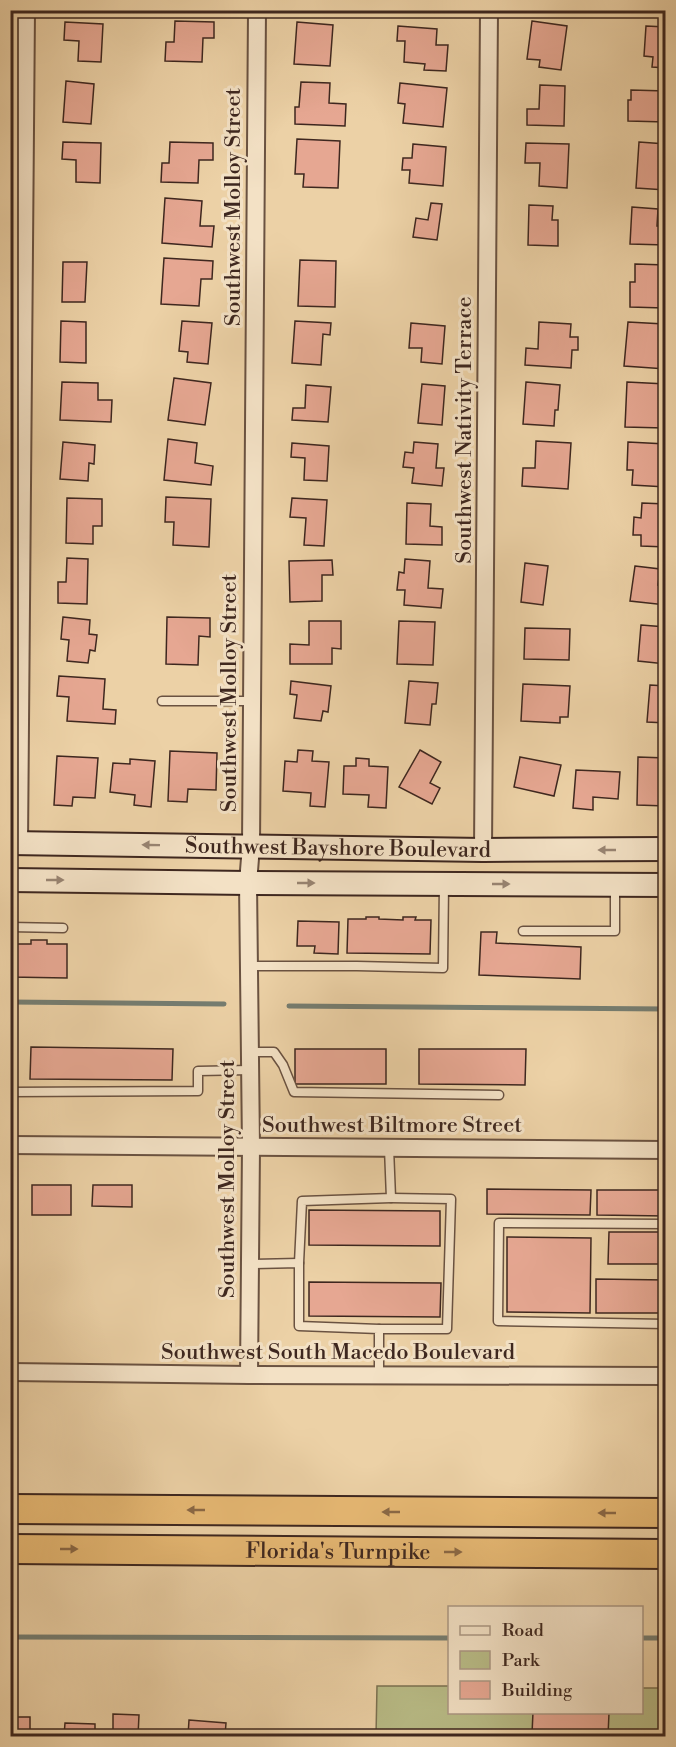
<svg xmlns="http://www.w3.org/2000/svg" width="676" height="1747" viewBox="0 0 676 1747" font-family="'Libre Bodoni',serif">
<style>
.green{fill:#b8bb86;stroke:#7b7152;stroke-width:1.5}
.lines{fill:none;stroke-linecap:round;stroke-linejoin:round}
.stream{stroke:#757d71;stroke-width:5}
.building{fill:#e6a792;stroke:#3e271f;stroke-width:1.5}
.lane-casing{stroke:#6a5241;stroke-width:11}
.street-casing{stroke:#6a5241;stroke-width:20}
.secondary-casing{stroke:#3e271f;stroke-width:26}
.highway-casing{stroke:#3e271f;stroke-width:32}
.lane{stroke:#f3e1c5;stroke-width:8}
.street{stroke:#f3e1c5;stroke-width:16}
.secondary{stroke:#f3e1c5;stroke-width:22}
.highway{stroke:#e6b873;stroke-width:28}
.oneway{fill:#988472}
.oneway2{fill:#8a6845}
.labels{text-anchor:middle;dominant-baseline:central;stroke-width:6;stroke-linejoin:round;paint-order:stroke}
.street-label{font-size:22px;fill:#3e271f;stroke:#f3e1c5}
</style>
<rect width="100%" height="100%" fill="#ecd1a6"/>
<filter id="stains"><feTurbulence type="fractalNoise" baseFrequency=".00333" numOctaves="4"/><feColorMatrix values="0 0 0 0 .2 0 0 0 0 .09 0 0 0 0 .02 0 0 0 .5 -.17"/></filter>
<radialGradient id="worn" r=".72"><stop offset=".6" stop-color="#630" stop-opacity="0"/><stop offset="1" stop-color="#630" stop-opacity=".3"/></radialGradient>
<polygon class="green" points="377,1686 449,1686 450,1712 642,1712 642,1688 665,1688 665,1736 376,1736"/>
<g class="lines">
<g class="stream">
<polyline points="10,1002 224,1004"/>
<polyline points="289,1006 666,1009"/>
<polyline points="10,1637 450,1638"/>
<polyline points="642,1638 666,1638"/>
</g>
</g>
<g class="building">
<polygon points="175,21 214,22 214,38 203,38 202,62 165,61 166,42 174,42"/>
<polygon points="532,21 567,26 561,70 539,67 540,60 527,59"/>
<polygon points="65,22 103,24 101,62 78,61 79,41 64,40"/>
<polygon points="297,22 333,25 330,66 294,64"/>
<polygon points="398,26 437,29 436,45 448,45 446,71 424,70 425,64 404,62 405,41 397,41"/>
<polygon points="646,26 666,27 666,68 652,67 653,57 644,56"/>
<polygon points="66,81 94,84 91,124 63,122"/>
<polygon points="301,82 330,83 329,103 346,104 345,126 295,124 295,107 299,107"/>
<polygon points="400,83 447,88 443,127 403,123 405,104 398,103"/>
<polygon points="540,85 565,86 564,126 527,125 527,109 539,109"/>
<polygon points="631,90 666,91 666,122 628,121 628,100 631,100"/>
<polygon points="297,139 340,141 338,188 303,187 304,174 295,174"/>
<polygon points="63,142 101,143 100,183 76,182 76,160 62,159"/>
<polygon points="170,142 213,143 213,160 199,160 198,183 161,182 162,163 169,163"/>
<polygon points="639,142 666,144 666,190 636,188"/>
<polygon points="526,143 569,144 567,188 539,186 540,163 525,163"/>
<polygon points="413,144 446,147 443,186 409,183 410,170 402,170 403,158 412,158"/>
<polygon points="165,198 202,201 200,226 214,226 212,247 162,243"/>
<polygon points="431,203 442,204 437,240 413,237 416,218 428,220"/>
<polygon points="529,205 553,206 552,220 558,220 558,246 528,245"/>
<polygon points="632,207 658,209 657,226 666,226 666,245 630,244"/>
<polygon points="164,258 213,261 212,279 201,279 199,306 161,304"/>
<polygon points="300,260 336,261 335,307 298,306"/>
<polygon points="63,262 87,262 85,302 62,302"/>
<polygon points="635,264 666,265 664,308 630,307 630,282 635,282"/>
<polygon points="61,321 86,322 86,363 60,362"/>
<polygon points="182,321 212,323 208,364 187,362 188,352 179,351"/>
<polygon points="295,321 331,323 330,335 323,334 321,365 292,363"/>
<polygon points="539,322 571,324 570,337 578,337 578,350 572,350 571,368 525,365 526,348 538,349"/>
<polygon points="628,322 664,324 662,349 666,349 666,369 624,366"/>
<polygon points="411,323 445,326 442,364 421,362 422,348 409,348"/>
<polygon points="174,378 211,383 205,425 168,420"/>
<polygon points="62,382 98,383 98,400 112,400 111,422 60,420"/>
<polygon points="526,382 560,385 558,410 555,410 554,426 523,424"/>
<polygon points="627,382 666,384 664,428 625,427"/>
<polygon points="422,384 445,386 442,425 418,423"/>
<polygon points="306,385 331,387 328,422 292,420 293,408 305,408"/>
<polygon points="168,439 197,443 195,463 213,466 211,485 164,480"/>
<polygon points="536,441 571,443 568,489 522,486 523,468 535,468"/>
<polygon points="63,442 95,445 94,464 89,463 88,481 60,479"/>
<polygon points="414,442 438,444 436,468 444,468 442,486 412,483 414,468 403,467 405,452 413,453"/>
<polygon points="628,442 666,444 666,487 632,485 633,470 627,470"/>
<polygon points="292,443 329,446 327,481 304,480 305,458 291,457"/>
<polygon points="166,497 211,499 209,547 173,545 174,522 165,522"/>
<polygon points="67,498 102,499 102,526 93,526 93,544 66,543"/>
<polygon points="292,498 327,500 324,546 304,545 306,518 290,517"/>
<polygon points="407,503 431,504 430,526 442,527 442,545 406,544"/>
<polygon points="642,503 666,504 666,547 641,546 641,535 633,535 634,517 641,518"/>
<polygon points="67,558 88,559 87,604 58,603 58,582 66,582"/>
<polygon points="405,559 430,561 428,588 443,589 441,608 404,605 405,590 397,590 399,572 404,573"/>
<polygon points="332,560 333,575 322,575 322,601 290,602 289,561"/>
<polygon points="525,563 548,566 543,605 521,602"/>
<polygon points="635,566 660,569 658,585 666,586 666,605 630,601"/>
<polygon points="63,617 90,620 89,634 97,635 95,651 90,650 88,663 67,661 69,640 61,639"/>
<polygon points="167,617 210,618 210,637 199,636 198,665 166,664"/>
<polygon points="309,621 341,621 341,649 332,648 332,664 290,664 290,644 309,645"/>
<polygon points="399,621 435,622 433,665 397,664"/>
<polygon points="641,625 666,627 666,664 638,661"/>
<polygon points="525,628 570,629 569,660 524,659"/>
<polygon points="59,676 105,679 103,709 116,710 115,724 67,721 69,697 57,696"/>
<polygon points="291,681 331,686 328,712 323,711 321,721 294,718 297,695 290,694"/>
<polygon points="409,681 438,683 436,704 432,704 430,725 405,723"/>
<polygon points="523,684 570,686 568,717 560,717 560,723 521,721"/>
<polygon points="650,685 666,686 666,723 647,722"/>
<polygon points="298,750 313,751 312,761 329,762 325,807 310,806 311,793 283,791 285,761 297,762"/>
<polygon points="420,750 441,762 430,783 440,788 432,804 399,787"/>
<polygon points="170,751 217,753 216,790 188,789 187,802 168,801"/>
<polygon points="57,756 98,758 95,798 73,797 72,806 54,805"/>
<polygon points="520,757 561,765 554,796 514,787"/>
<polygon points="638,757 666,758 666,806 637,805"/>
<polygon points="356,758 369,759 369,766 388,767 386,808 368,807 369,795 343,794 344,766 356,766"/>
<polygon points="130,759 155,761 151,807 134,805 135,795 110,792 113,763 130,764"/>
<polygon points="576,770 620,772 618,799 593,797 593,810 573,808"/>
<polygon points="366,917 379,917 379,919 403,920 403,917 416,917 415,920 431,920 430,954 347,953 348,919 366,919"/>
<polygon points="298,921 339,922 338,954 314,953 315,946 297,946"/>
<polygon points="481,932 497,932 496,943 581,947 580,979 479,975"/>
<polygon points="31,940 47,940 47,944 67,944 67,978 10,977 10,944 31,944"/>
<rect x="10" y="1047" width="7" height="35"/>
<polygon points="31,1047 173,1049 172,1080 30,1079"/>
<rect x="295" y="1049" width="91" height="35"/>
<polygon points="419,1049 526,1049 525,1085 419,1084"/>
<rect x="32" y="1185" width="39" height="30"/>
<polygon points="93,1185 132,1185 132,1207 92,1206"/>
<polygon points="487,1189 591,1190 590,1215 487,1214"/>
<polygon points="597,1190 666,1190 666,1216 597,1215"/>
<polygon points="309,1210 440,1211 440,1246 309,1245"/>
<polygon points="609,1232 666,1232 666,1264 608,1264"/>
<polygon points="507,1237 591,1238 590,1313 507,1312"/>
<polygon points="596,1279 666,1280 666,1313 596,1313"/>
<polygon points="309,1282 441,1283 440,1317 309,1316"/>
<polygon points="533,1712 609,1713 608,1736 532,1734"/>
<polygon points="113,1714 139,1715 138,1736 113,1735"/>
<rect x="10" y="1717" width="20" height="19"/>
<polygon points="189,1720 226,1723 225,1736 188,1736"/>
<polygon points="65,1723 95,1724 95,1732 107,1733 107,1736 64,1736"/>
</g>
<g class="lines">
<g class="lane-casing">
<g id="lane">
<polyline points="162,701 252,701"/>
<polyline points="10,927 63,928"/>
<polyline points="523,931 615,931 615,885"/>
<polyline points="249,966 357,966 443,968 444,884"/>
<polyline points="250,1052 274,1052 283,1065 294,1092 499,1095"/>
<polyline points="10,1092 198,1091 198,1071 250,1070"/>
<polyline points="666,1224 499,1223 498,1321 666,1324"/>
<polyline points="299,1263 302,1201 391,1198 389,1148"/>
<polyline points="250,1264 299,1263 299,1326 379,1329 379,1376"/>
<polyline points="379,1329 447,1329 451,1199 391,1198"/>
</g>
</g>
<g class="street-casing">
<g id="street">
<polyline points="19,843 26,10"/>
<polyline points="483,850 489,10"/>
<polyline points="10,1145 666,1150"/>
<polyline points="10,1372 249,1375 666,1376"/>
<polyline points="249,1375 251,1147 248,883 251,846 257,10"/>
</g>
</g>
<g class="secondary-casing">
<g id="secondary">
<path id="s1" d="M10,843l473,7 183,-1"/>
<polyline points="10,880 248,883 666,885"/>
</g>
</g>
<g class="highway-casing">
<g id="highway">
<polyline points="10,1509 666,1513"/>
<path id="s2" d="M10,1549l656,5"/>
</g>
</g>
<use href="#lane" class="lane"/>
<use href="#street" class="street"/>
<use href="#secondary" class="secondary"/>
<use href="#highway" class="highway"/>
</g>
<defs><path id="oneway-solid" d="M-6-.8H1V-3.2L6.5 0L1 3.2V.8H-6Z" transform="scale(1.5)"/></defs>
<g class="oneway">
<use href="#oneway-solid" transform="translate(151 845) rotate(-179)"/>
<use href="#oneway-solid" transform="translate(607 850) rotate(180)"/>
<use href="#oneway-solid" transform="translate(55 880)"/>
<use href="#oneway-solid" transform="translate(306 883)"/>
<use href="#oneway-solid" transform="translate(501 884)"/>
</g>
<g class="oneway2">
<use href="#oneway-solid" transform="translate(196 1510) rotate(-180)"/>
<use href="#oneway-solid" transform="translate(391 1512) rotate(-180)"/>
<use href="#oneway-solid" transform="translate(607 1513) rotate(-180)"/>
<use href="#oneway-solid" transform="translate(69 1549)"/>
<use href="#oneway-solid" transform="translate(453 1552)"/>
</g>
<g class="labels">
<g class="street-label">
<text transform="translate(233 207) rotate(-90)">Southwest Molloy Street</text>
<text transform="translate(464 430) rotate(-90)">Southwest Nativity Terrace</text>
<text transform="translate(229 693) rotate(-90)">Southwest Molloy Street</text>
<text stroke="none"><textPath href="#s1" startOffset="328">Southwest Bayshore Boulevard</textPath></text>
<text x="392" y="1125">Southwest Biltmore Street</text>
<text transform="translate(227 1179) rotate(-90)">Southwest Molloy Street</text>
<text x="338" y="1352">Southwest South Macedo Boulevard</text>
<text stroke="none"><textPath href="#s2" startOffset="328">Florida's Turnpike</textPath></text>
</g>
</g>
<rect width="676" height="1747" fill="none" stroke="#ecd1a6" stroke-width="36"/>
<rect x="12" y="12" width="652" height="1723" fill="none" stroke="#3e271f" stroke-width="3"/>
<rect x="18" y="18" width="640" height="1711" fill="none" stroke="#3e271f" stroke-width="1.5"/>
<rect x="448" y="1606" width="195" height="108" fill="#f3e1c5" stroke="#ab9783" stroke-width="1.5"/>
<rect x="460" y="1626" width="30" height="9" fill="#f3e1c5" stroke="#ab9783" stroke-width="1.5"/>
<text x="502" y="1636" font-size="18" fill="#3e271f">Road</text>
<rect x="460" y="1651" width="30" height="18" fill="#b8bb86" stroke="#ab9783" stroke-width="1.5"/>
<text x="502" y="1666" font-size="18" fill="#3e271f">Park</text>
<rect x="460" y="1681" width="30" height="18" fill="#e6a792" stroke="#ab9783" stroke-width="1.5"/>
<text x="502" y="1696" font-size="18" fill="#3e271f">Building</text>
<rect width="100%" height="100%" filter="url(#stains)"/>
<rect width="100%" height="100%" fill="url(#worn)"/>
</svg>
